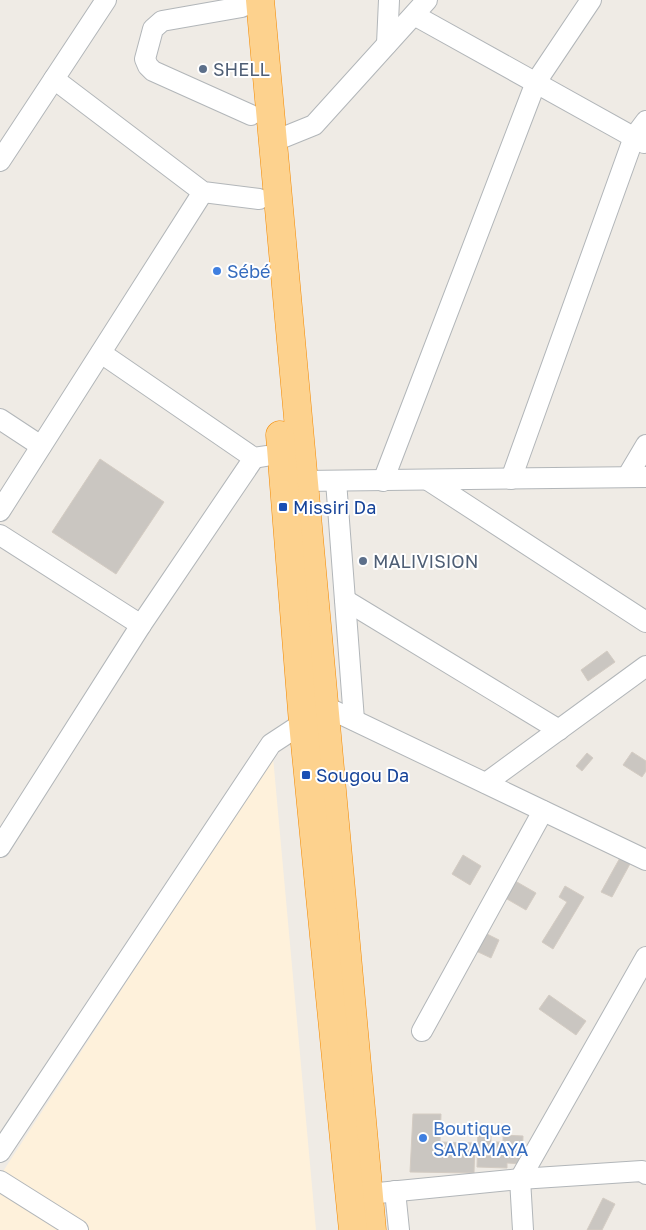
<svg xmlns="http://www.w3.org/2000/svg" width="646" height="1230" viewBox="0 0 646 1230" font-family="'Golos Text',sans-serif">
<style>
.commercial{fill:#fef1db}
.building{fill:#cac6c1;stroke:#d4ccc3}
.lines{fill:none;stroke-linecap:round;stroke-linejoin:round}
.minor-casing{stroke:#b2b6b9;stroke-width:22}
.highway-casing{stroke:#f38901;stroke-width:29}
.minor{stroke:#fff;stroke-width:20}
.highway{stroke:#fdd28e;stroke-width:28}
.service-dot{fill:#5c6f8a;stroke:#fff;stroke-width:2}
.shop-dot{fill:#3f7fe0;stroke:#fff;stroke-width:2}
.transit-dot{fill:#1a4fb4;stroke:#fff;stroke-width:2}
.labels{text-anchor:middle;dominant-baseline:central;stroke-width:4;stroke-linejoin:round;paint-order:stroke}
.service-label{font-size:18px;fill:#4e5e75;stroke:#fff;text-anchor:start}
.shop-label{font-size:18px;fill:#366cbe;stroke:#fff;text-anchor:start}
.transit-label{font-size:18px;fill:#164399;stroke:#fff;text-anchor:start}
</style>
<rect width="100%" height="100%" fill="#efebe5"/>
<polygon class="commercial" points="273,757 316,1230 0,1230 0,1176"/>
<g class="building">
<polygon points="100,459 164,502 116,574 52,532"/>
<polygon points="607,651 615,662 588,681 581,670"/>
<polygon points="632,752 646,761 646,771 642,777 623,765"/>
<polygon points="587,753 593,758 582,771 576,766"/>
<polygon points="463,855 481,866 470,885 452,874"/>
<polygon points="621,856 631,862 612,897 601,892"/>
<polygon points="510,878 536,893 526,910 500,895"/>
<polygon points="565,886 584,897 553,949 542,942 567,902 559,897"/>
<polygon points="483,932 499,940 491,958 474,950"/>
<polygon points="549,995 586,1021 576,1035 539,1009"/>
<polygon points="413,1114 441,1114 440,1142 475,1143 474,1173 410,1172"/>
<polygon points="478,1129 491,1129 491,1142 503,1142 503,1135 523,1136 522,1164 507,1163 507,1168 477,1167"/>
<polygon points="603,1198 615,1204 602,1230 587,1230"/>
</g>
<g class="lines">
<g class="minor-casing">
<g id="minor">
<polyline points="242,7 162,21 153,29 145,59 148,66 153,71 251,115"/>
<polyline points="414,15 644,143"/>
<polyline points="387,44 389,0"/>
<polyline points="54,79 203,192 259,199"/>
<polyline points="272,142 314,125 427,0"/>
<polyline points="0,161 106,0"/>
<polyline points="101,353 254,458 266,456"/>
<polyline points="0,419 41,446"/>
<polyline points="627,477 646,445"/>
<polyline points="511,479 634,137 646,121"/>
<polyline points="428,480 646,622"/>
<polyline points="303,481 646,477"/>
<polyline points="336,481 354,720"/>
<polyline points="383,481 536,82 591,0"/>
<polyline points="0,511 203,192"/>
<polyline points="0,535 141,625"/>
<polyline points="345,600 559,730"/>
<polyline points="324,706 646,860"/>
<polyline points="486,783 646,666"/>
<polyline points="0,847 141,625 254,458"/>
<polyline points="422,1031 543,811"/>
<polyline points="0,1152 271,744 303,723"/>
<polyline points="0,1181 78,1230"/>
<polyline points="395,1191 399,1230"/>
<polyline points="368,1194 520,1179 642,1171 646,1174"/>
<polyline points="523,1230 520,1179 646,957"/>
</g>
</g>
<g class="highway-casing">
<g id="highway">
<polyline points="260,0 372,1230"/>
<polyline points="280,435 303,723 353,1230"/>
</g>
</g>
<use href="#minor" class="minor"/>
<use href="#highway" class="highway"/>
</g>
<g class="service-dot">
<circle cx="203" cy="69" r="5"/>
<circle cx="363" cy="561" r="5"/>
</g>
<g class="shop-dot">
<circle cx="217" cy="271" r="5"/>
<circle cx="423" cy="1138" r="5"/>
</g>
<g class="transit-dot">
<rect x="278" y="502" width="10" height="10" rx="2.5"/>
<rect x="301" y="770" width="10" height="10" rx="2.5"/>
</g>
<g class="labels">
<g class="service-label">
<text x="213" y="69">SHELL</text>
<text x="373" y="561">MALIVISION</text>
</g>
<g class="shop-label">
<text x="227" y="271">Sébé</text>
<text x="433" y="1128">Boutique<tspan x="433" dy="21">SARAMAYA</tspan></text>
</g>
<g class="transit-label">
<text x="293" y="507">Missiri Da</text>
<text x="316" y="775">Sougou Da</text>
</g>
</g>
</svg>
